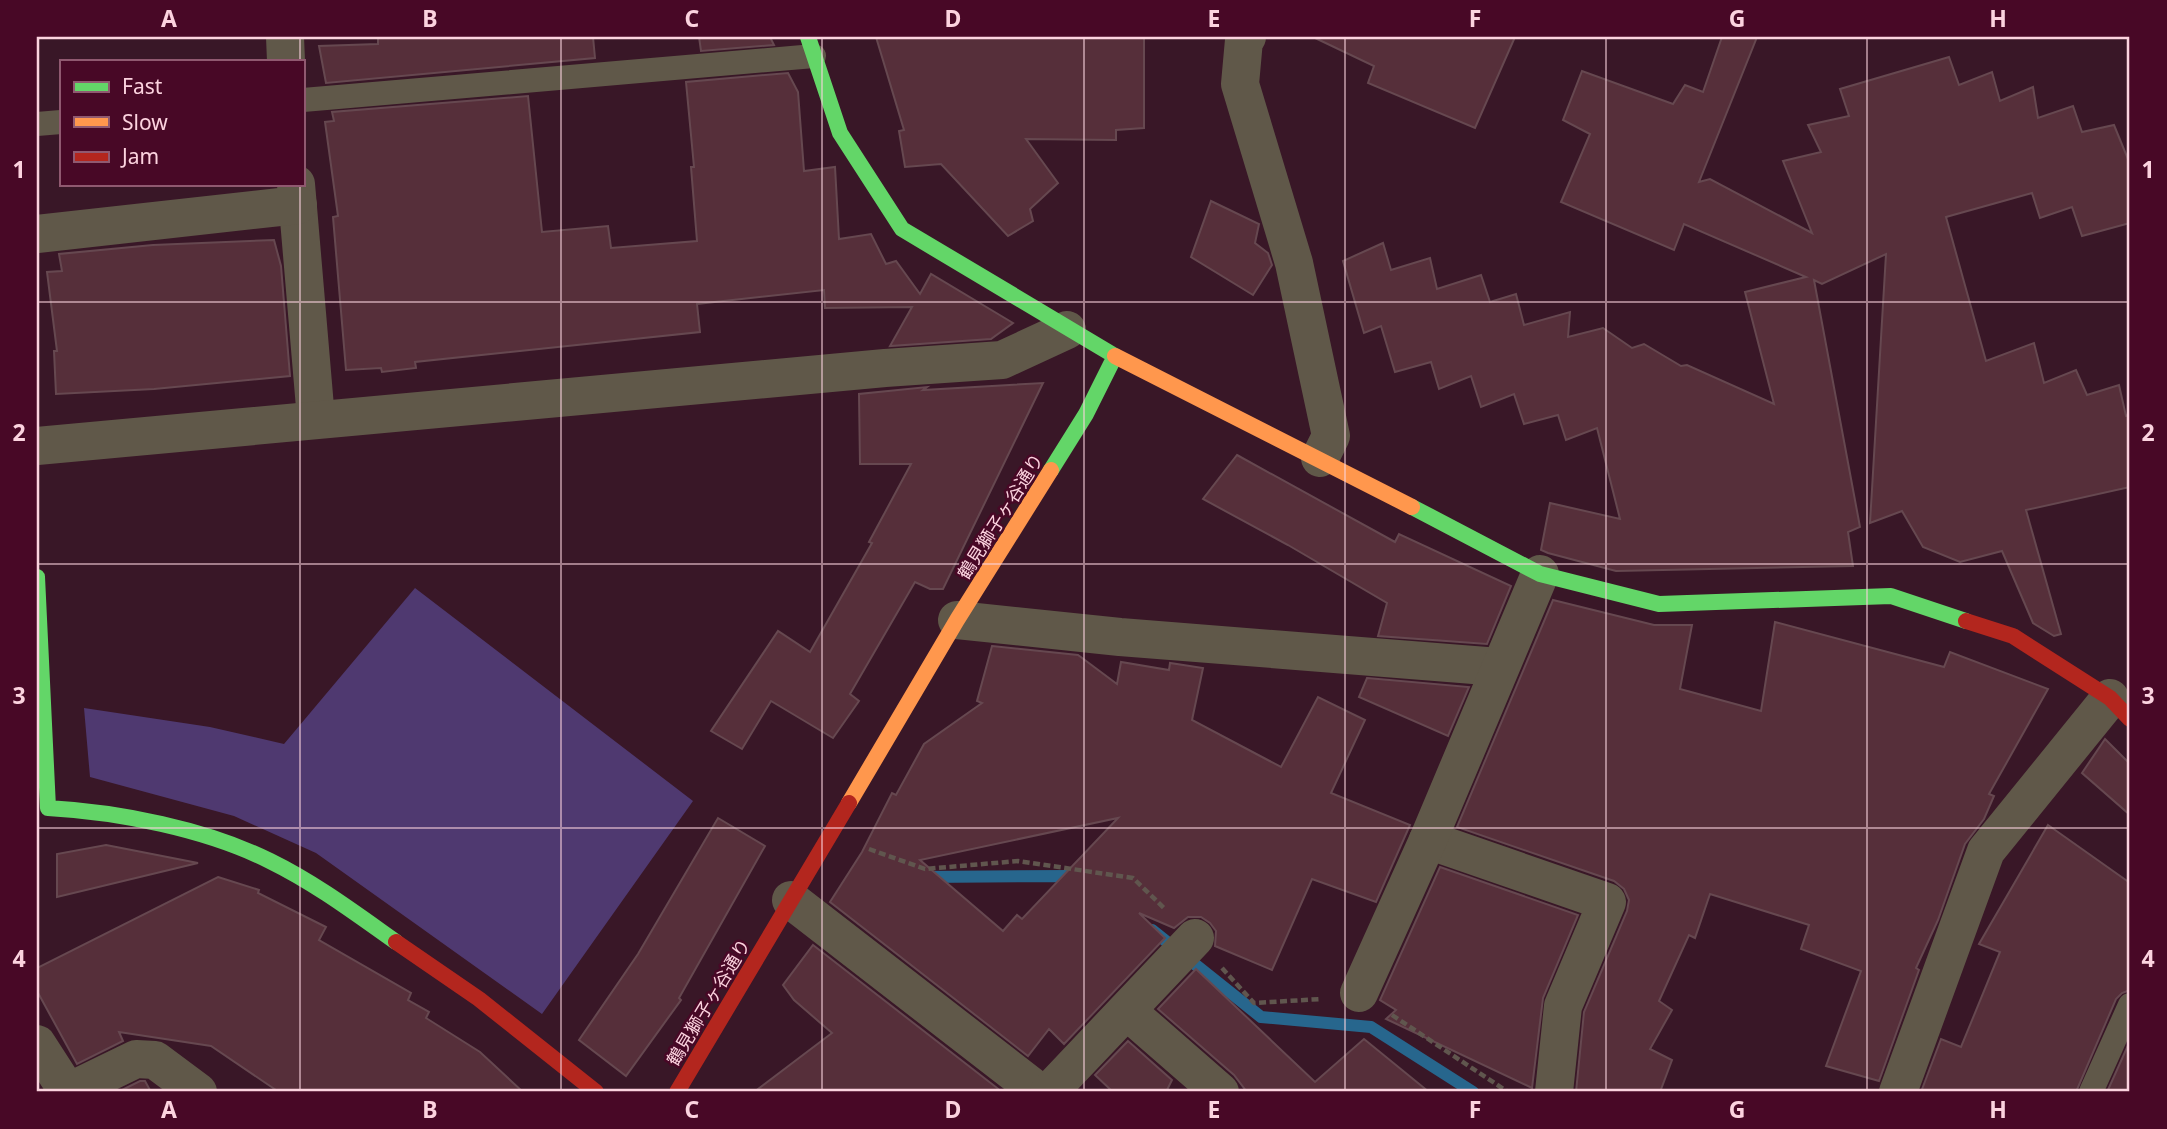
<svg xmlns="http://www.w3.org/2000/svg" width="2167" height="1129" viewBox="0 0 2167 1129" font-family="'Noto Sans','Noto Sans JP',sans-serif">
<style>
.green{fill:#4f3970}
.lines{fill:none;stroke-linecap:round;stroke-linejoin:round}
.stream{stroke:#27668d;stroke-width:12}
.building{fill:#562f3a;stroke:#664850;stroke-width:2;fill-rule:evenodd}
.path{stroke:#60564e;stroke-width:4.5;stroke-dasharray:7 3.5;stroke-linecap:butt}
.lane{stroke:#605849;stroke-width:24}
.street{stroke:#605849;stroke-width:38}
.fast{stroke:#63d668;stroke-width:16}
.slow{stroke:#ff974d;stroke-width:16}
.jam{stroke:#b3261e;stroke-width:16}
.grid{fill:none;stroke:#fcd3df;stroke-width:2;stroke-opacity:0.55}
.labels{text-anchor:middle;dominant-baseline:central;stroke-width:5;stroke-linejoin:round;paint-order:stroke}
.street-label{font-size:18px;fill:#fcd3df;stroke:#480826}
.neatline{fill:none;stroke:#fcd3df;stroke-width:2.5}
.grid-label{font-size:23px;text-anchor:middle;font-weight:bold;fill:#fcd3df}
</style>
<rect width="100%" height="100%" fill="#391727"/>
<polygon class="green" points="415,588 693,801 542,1014 316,853 234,816 90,777 84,708 210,727 284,744"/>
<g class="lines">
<g class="stream">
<polyline points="924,877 1071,876 1076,879"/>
<polyline points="1152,930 1261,1017 1371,1027 1473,1092"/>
</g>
</g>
<g class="building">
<polygon points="378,37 593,37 595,58 326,83 319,46 378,44"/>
<polygon points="699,37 770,37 774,45 701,51"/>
<polygon points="876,37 1144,37 1144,128 1116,130 1116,140 1026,139 1058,183 1030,209 1033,221 1008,236 941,164 905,167 899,131 904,130"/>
<polygon points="1313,37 1515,37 1475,128 1368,83 1374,66"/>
<polygon points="1722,37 1757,37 1699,182 1710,179 1812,233 1783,161 1821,152 1808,125 1849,116 1840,89 1949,57 1959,85 1992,72 2000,101 2033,87 2038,118 2073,106 2082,132 2114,125 2130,164 2130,223 2082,236 2072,207 2040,218 2032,193 1946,217 1986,361 2034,343 2044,383 2076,370 2087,395 2119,385 2126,416 2130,415 2130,487 2026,510 2061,634 2054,636 2033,623 2002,551 1960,562 1923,547 1902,511 1870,523 1886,254 1822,284 1814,280 1860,527 1848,532 1853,566 1616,571 1548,553 1541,550 1550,503 1620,519 1597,428 1566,440 1558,415 1524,424 1514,394 1481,407 1471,376 1439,389 1431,362 1395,372 1381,326 1364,333 1343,261 1383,243 1391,270 1430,258 1437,289 1481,275 1490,302 1516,294 1524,325 1570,312 1568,337 1603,328 1632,348 1644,344 1681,366 1687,365 1774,404 1745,292 1806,277 1684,224 1674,250 1561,202 1590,134 1563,120 1582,71 1673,104 1685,85 1703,92"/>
<polygon points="788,73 798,92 804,171 835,167 839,239 871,234 886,264 896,261 920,294 931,274 1013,323 991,339 890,346 912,307 825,308 824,290 697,304 700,332 415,362 416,368 382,372 381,368 346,370 333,217 338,216 325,122 334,121 332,112 528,96 542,232 608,226 611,248 697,241 691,167 694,167 686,82"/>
<polygon points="1211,201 1259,224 1255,243 1268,253 1272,265 1253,295 1191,257"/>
<polygon points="274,240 281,266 290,376 154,389 56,394 54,351 57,351 47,272 62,271 59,254 153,245"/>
<polygon points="1043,383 943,589 930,589 915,582 850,694 859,701 833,738 771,701 742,749 711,731 778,631 810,652 872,543 869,542 911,464 860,464 859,394 927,387 923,390"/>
<polygon points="1237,455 1395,542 1399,534 1511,586 1487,644 1378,636 1387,603 1288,545 1203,499"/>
<polygon points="1553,600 1654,625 1692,625 1680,689 1761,711 1775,622 1944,667 1950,652 2048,689 1989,794 1994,796 1984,819 1965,844 1938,920 1916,968 1919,970 1879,1081 1826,1066 1861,971 1801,949 1809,925 1710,894 1695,938 1689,935 1659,1001 1672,1010 1650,1049 1672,1060 1660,1092 1576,1092 1584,1012 1627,911 1629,900 1624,889 1614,881 1457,827"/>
<path d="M992,646l86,9 39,29 4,-22 48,8 1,-7 33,5 -11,52 89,47 37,-70 47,23 -34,73 79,32 -34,77 -64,-23 -40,91 -57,-24 1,-15 -6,-8 -9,-6h-13l-14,11 -35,-15 26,25 -101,106 -15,-15 -21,27 -198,-154 32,-50 30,-59 4,2 28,-51 58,-41 -5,-2zM1118,818l-96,101 -5,-4 -14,16 -83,-71z"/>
<polygon points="1367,678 1469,687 1448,736 1359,697"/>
<polygon points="2105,739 2130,764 2130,815 2082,773"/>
<polygon points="718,818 765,846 679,998 681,1000 626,1076 579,1040 638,954"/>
<polygon points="2048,825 2130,883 2130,990 2122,993 2116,999 2076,1092 1921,1092 1941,1039 1961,1047 2000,952 1979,944"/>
<polygon points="106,845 198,863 57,897 57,854"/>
<polygon points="1440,867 1578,915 1543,998 1532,1088 1386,1019 1396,1010 1380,1000"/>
<polygon points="218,877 259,890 258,893 326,927 319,940 411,993 408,1000 429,1012 426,1018 480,1052 523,1092 279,1092 211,1046 119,1032 123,1041 77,1064 37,991 37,968"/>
<polygon points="813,945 1001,1091 1000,1092 754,1092 832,1033 794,1000 783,985"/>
<polygon points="1196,969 1315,1082 1364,1039 1429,1092 1247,1092 1234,1075 1158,1009"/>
<polygon points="1128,1041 1172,1080 1166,1092 1113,1092 1095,1075"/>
<polygon points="2130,1041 2130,1092 2107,1092"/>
<polygon points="140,1081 145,1081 151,1092 118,1092"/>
</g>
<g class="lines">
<g class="path">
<polyline points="869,849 925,869 1018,861 1133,878 1165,909"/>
<polyline points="1222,968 1254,1003 1321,999"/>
<polyline points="1392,1015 1508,1092"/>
</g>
<g class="lane">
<polyline points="303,100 814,56"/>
<polyline points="37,124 61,122"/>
<polyline points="2091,1092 2130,1005"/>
</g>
<g class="street">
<polyline points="285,37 286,61"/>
<polyline points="1247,37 1244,40 1240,84 1294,263 1331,436 1320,458"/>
<polyline points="296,184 316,419"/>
<polyline points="37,234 298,205"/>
<polyline points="37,446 885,368 1002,360 1067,330"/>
<polyline points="957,620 1120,637 1499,667"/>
<polyline points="1428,840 1607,902 1563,1006 1554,1092"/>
<polyline points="791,900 1039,1092"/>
<polyline points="1359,993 1428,840 1540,574"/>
<polyline points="1127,1011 1220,1092"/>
<polyline points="37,1044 68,1092 136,1059 155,1060 198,1092"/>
<polyline points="1049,1092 1195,938"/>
<polyline points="1898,1092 1986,851 2110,698"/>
</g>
<g class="fast">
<polyline points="808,37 840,133 902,229 1115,356 1086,414 1051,470"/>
<polyline points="1412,507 1540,574 1659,604 1891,596 1966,621"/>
<path d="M37,577l11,231c71,4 158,21 222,53 45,22 85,52 126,81"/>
</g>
<g class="slow">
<polyline points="1115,356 1412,507"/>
<polyline points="849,803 957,620 1051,470"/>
</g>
<g class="jam">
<polyline points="1966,621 2013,636 2110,698 2130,719"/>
<polyline points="396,942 479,999 596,1092"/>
<polyline points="677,1092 849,803"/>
</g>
</g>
<path class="grid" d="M300,37v24M561,37v1055M822,37v1055M1084,37v1055M1345,37v1055M1606,37v1055M1867,37v1055M300,184v908M37,302h2093M37,564h2093M37,828h2093"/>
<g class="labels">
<g class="street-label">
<text transform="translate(1000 516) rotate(-58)">鶴見獅子ヶ谷通り</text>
<text transform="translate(708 1002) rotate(-59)">鶴見獅子ヶ谷通り</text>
</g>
</g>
<rect width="2167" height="1129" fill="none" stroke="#480826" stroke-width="77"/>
<rect x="60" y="60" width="245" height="126" fill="#480826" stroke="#905970" stroke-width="2"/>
<rect x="74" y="82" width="35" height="10" fill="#63d668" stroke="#905970" stroke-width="2"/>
<text x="122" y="94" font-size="21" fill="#fcd3df">Fast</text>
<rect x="74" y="117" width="35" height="10" fill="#ff974d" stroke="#905970" stroke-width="2"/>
<text x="122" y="130" font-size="21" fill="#fcd3df">Slow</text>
<rect x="74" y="152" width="35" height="10" fill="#b3261e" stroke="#905970" stroke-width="2"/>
<text x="122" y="164" font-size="21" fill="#fcd3df">Jam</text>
<rect x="38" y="38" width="2090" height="1052" class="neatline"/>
<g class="grid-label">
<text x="169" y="27">A</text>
<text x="430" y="27">B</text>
<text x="692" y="27">C</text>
<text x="953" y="27">D</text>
<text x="1214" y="27">E</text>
<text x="1475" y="27">F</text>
<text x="1737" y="27">G</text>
<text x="1998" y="27">H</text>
<text x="19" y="178">1</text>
<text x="2148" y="178">1</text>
<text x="19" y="441">2</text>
<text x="2148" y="441">2</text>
<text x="19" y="704">3</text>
<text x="2148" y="704">3</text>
<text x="19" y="967">4</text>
<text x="2148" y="967">4</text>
<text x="169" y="1118">A</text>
<text x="430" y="1118">B</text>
<text x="692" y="1118">C</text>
<text x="953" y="1118">D</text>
<text x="1214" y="1118">E</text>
<text x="1475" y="1118">F</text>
<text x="1737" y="1118">G</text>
<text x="1998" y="1118">H</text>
</g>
</svg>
